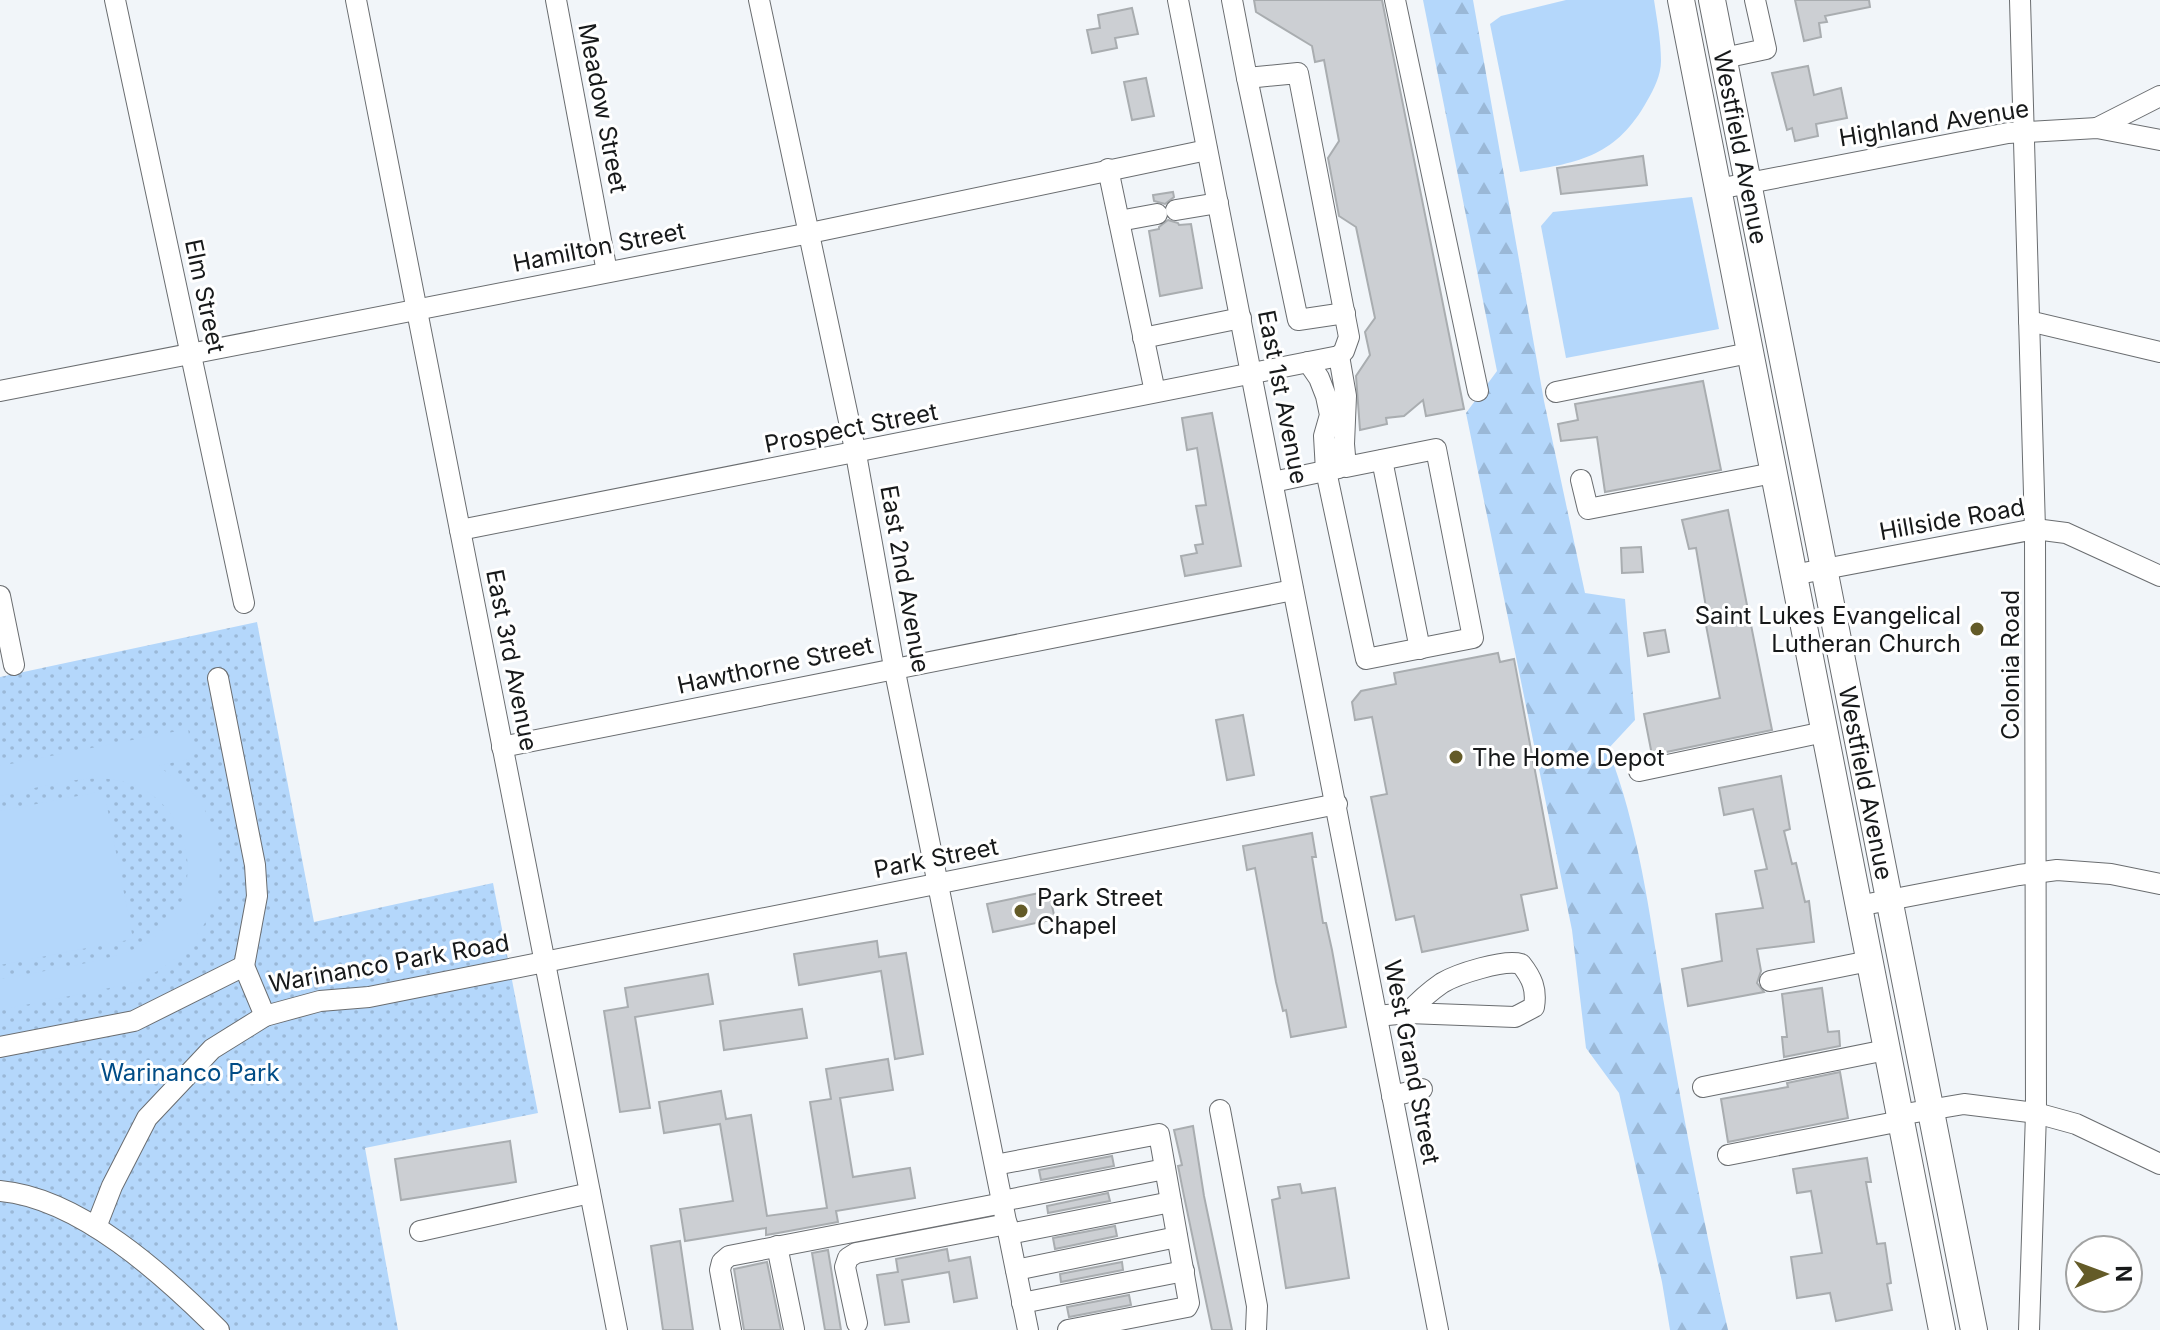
<svg xmlns="http://www.w3.org/2000/svg" width="2160" height="1330" viewBox="0 0 2160 1330" font-family="Inter,sans-serif">
<style>
.forest{fill:url(#forest-firs)}
.park{fill:url(#park-dots)}
.pitch{fill:#b4d7fb}
.building{fill:#cccfd3;stroke:#a9adb0;stroke-width:2}
.lines{fill:none;stroke-linecap:round;stroke-linejoin:round}
.minor-casing{stroke:#6a6d70;stroke-width:22}
.major-casing{stroke:#6a6d70;stroke-width:28}
.minor{stroke:#fff;stroke-width:20}
.major{stroke:#fff;stroke-width:26}
.poi-dot{fill:#645b28;stroke:#fff;stroke-width:3}
.labels{text-anchor:middle;dominant-baseline:central;stroke-width:6;stroke-linejoin:round;paint-order:stroke}
.street-label{font-size:24px;fill:#17191a;stroke:#fff}
.poi-label{font-size:24px;fill:#17191a;stroke:#fff;text-anchor:start}
.park-label{font-size:24px;fill:#004c86;stroke:#fff}
</style>
<defs>
<pattern id="forest-firs" width="22" height="20" patternUnits="userSpaceOnUse" patternTransform="scale(2)"><rect width="22" height="20" fill="#b4d7fb"/><path d="M5 1l3.5 6h-7zM16 11l3.5 6h-7z" fill="#9ab8d7"/></pattern>
<pattern id="park-dots" width="8" height="8" patternUnits="userSpaceOnUse" patternTransform="scale(2)"><rect width="8" height="8" fill="#b4d7fb"/><path d="M2 2h.1M6 6h.1" fill="none" stroke="#9ab8d7" stroke-width="1.8" stroke-linecap="round"/></pattern>
</defs>
<rect width="100%" height="100%" fill="#f1f5f9"/>
<path class="forest" d="M1423,0h50l71,401 41,192 40,6 10,121 -27,29c33,84 43,177 58,266 18,106 38,210 62,315h-58l-8,-48 -43,-189 -33,-45 -14,-118 -106,-517 31,-42z"/>
<polygon class="park" points="257,622 314,922 493,883 538,1113 365,1148 398,1330 0,1330 0,677"/>
<g class="pitch">
<path d="M1566,0h88c3,20 7,41 7,61 0,14 -7,28 -14,40 -31,56 -69,62 -127,71l-30,-148 11,-8z"/>
<polygon points="1692,197 1719,329 1566,358 1541,226 1553,212"/>
<path d="M188,729l5,29 -35,8c15,11 31,20 42,36 47,73 6,156 -71,182l-129,26v-31c38,-8 118,-17 148,-37 66,-43 46,-150 -33,-162 -37,-6 -79,9 -115,16v-30z"/>
<polygon points="104,791 133,939 0,965 0,811"/>
</g>
<g class="building">
<polygon points="1254,0 1382,0 1464,409 1426,416 1423,400 1404,416 1386,418 1387,424 1360,430 1356,376 1370,355 1365,332 1375,318 1356,227 1339,216 1328,158 1339,141 1324,60 1315,62 1312,46 1256,12"/>
<polygon points="1795,0 1869,0 1870,7 1825,16 1827,22 1819,23 1821,37 1804,41"/>
<polygon points="1132,8 1138,34 1115,38 1117,48 1092,53 1087,30 1100,28 1098,15"/>
<polygon points="1808,66 1814,95 1841,88 1847,118 1816,124 1818,136 1795,141 1792,128 1787,130 1772,73"/>
<polygon points="1146,78 1154,116 1132,120 1124,82"/>
<polygon points="1643,156 1647,185 1561,194 1557,168"/>
<polygon points="1173,192 1174,197 1165,204 1154,201 1153,195"/>
<polygon points="1168,220 1178,223 1179,225 1191,224 1202,288 1160,296 1149,231 1159,229 1159,227"/>
<polygon points="1703,381 1721,470 1605,492 1597,437 1561,441 1558,424 1578,420 1575,404"/>
<polygon points="1212,413 1241,566 1185,576 1181,556 1197,553 1195,545 1203,544 1196,506 1206,505 1197,448 1187,450 1182,418"/>
<polygon points="1728,510 1772,730 1652,755 1644,714 1720,698 1705,620 1708,619 1696,548 1689,549 1682,520"/>
<polygon points="1641,547 1643,572 1622,573 1621,548"/>
<polygon points="1665,630 1669,652 1648,656 1644,633"/>
<polygon points="1498,653 1500,662 1514,659 1557,888 1521,895 1528,930 1422,952 1414,916 1396,920 1371,797 1387,794 1372,717 1355,720 1352,702 1361,691 1396,684 1394,673"/>
<polygon points="1243,715 1254,775 1227,780 1216,720"/>
<polygon points="1781,776 1790,829 1784,831 1792,864 1796,863 1805,902 1809,901 1814,942 1757,949 1761,971 1757,983 1764,992 1688,1006 1682,969 1722,961 1716,914 1763,908 1755,871 1767,869 1753,809 1724,815 1719,788"/>
<polygon points="1312,833 1316,857 1312,857 1323,923 1326,923 1332,950 1346,1027 1291,1037 1286,1010 1283,1011 1276,982 1255,868 1247,870 1243,846"/>
<polygon points="1039,893 1049,893 1055,919 993,932 987,904"/>
<polygon points="877,941 879,957 906,953 923,1054 895,1059 881,971 799,985 794,954"/>
<polygon points="708,974 713,1004 635,1017 650,1108 620,1112 604,1011 628,1007 625,988"/>
<polygon points="1822,988 1828,1032 1839,1031 1840,1046 1784,1057 1782,1037 1787,1037 1782,994"/>
<polygon points="802,1009 807,1038 724,1050 720,1021"/>
<polygon points="888,1059 893,1090 840,1098 853,1177 910,1168 915,1198 836,1211 838,1222 778,1233 766,1235 766,1228 685,1241 680,1209 733,1201 720,1124 664,1133 659,1102 721,1091 726,1119 751,1115 767,1216 827,1208 810,1102 831,1099 826,1069"/>
<polygon points="1840,1072 1848,1118 1728,1142 1721,1099 1788,1087 1787,1083"/>
<polygon points="1193,1126 1204,1196 1232,1330 1212,1330 1184,1196 1178,1166 1182,1165 1174,1130"/>
<polygon points="510,1141 516,1182 401,1200 395,1159"/>
<polygon points="1112,1156 1114,1166 1041,1180 1039,1170"/>
<polygon points="1867,1158 1871,1182 1866,1182 1877,1244 1885,1243 1891,1283 1887,1284 1892,1310 1836,1321 1830,1293 1797,1298 1791,1257 1822,1253 1811,1191 1797,1193 1793,1169"/>
<polygon points="1300,1184 1302,1193 1335,1188 1349,1278 1286,1288 1272,1200 1280,1198 1278,1187"/>
<polygon points="1108,1193 1110,1201 1048,1213 1047,1206"/>
<polygon points="1115,1226 1117,1236 1055,1249 1053,1238"/>
<polygon points="680,1241 693,1330 663,1330 651,1246"/>
<polygon points="947,1249 949,1261 970,1257 977,1298 954,1302 949,1272 902,1280 909,1322 885,1325 877,1275 898,1272 896,1259"/>
<polygon points="828,1250 841,1330 825,1330 812,1253"/>
<polygon points="767,1262 781,1330 744,1330 734,1269"/>
<polygon points="1122,1262 1123,1270 1061,1282 1060,1274"/>
<polygon points="1129,1295 1131,1305 1069,1317 1067,1307"/>
</g>
<g class="lines">
<g class="minor-casing">
<g id="minor">
<polyline points="115,0 244,603"/>
<polyline points="356,0 617,1330"/>
<polyline points="556,0 607,272"/>
<polyline points="759,0 856,454 894,667 1028,1330"/>
<polyline points="1178,0 1438,1330"/>
<polyline points="1395,0 1478,391"/>
<polyline points="2020,0 2035,529 2036,1113 2029,1330"/>
<polyline points="1724,58 1766,49 1755,0"/>
<polyline points="1247,78 1298,320 1345,313"/>
<polyline points="2097,128 2160,96"/>
<polyline points="1108,169 1155,392"/>
<polyline points="1718,189 2008,133 2097,128 2160,140"/>
<polyline points="1176,210 1218,203"/>
<polyline points="1119,221 1157,214"/>
<polyline points="2029,321 2160,352"/>
<polyline points="1143,338 1241,318"/>
<polyline points="1308,362 1319,378 1326,396 1330,415 1324,436 1326,471 1366,659 1473,638 1436,449 1346,467 1344,444 1346,396 1339,356"/>
<polyline points="0,391 810,233 1207,150"/>
<polyline points="1556,392 1749,353"/>
<polyline points="1382,460 1420,649"/>
<polyline points="1581,480 1588,509 1773,473"/>
<polyline points="1273,482 1339,468"/>
<polyline points="460,530 1339,356 1344,351 1349,337 1298,73 1247,78 1232,0"/>
<polyline points="1793,575 2035,529 2066,533 2160,576"/>
<polyline points="0,596 14,665"/>
<polyline points="218,678 255,865 257,896 244,966"/>
<polyline points="502,747 1293,590"/>
<polyline points="1639,771 1824,732"/>
<polyline points="1858,906 2019,875 2057,870 2111,874 2160,884"/>
<polyline points="244,966 265,1016"/>
<polyline points="1770,981 1869,961"/>
<path d="M1377,1016l31,-3 107,4 19,-10c3,-18 -2,-29 -13,-43 -17,-5 -64,10 -79,19 -13,9 -24,19 -34,30"/>
<polyline points="0,1047 134,1021 244,966"/>
<polyline points="1703,1087 1886,1050"/>
<polyline points="1392,1096 1422,1089"/>
<polyline points="1220,1110 1257,1306 1256,1330"/>
<polyline points="1899,1115 1964,1104 2036,1113 2076,1124 2160,1164"/>
<polyline points="1728,1155 1901,1121"/>
<polyline points="995,1165 1159,1134 1189,1303 1187,1307 1068,1330"/>
<path d="M0,1191c80,7 165,85 219,139"/>
<polyline points="1002,1201 1165,1169"/>
<polyline points="96,1227 112,1186 147,1118 212,1049 265,1016 320,1001 369,997 1337,804"/>
<polyline points="420,1231 590,1193"/>
<polyline points="1009,1234 1171,1202"/>
<polyline points="777,1246 794,1329"/>
<polyline points="1016,1270 1177,1237"/>
<polyline points="1022,1303 1184,1271"/>
<polyline points="857,1323 845,1267 848,1258 856,1253 1007,1224"/>
<polyline points="731,1330 720,1270 722,1262 729,1256 1003,1203"/>
</g>
</g>
<g class="major-casing">
<g id="major">
<polyline points="1681,0 1942,1330"/>
<path id="s1" d="M1712,0l262,1330"/>
</g>
</g>
<use href="#minor" class="minor"/>
<use href="#major" class="major"/>
</g>
<g class="poi-dot">
<circle cx="1977" cy="629" r="8"/>
<circle cx="1456" cy="757" r="8"/>
<circle cx="1021" cy="911" r="8"/>
</g>
<g class="labels">
<g class="street-label">
<text transform="translate(603 108) rotate(79)">Meadow Street</text>
<text transform="translate(1934 123) rotate(-9)">Highland Avenue</text>
<text stroke="none"><textPath href="#s1" startOffset="150">Westfield Avenue</textPath></text>
<text transform="translate(599 247) rotate(-11)">Hamilton Street</text>
<text transform="translate(205 296) rotate(78)">Elm Street</text>
<text transform="translate(1283 397) rotate(79)">East 1st Avenue</text>
<text transform="translate(851 428) rotate(-11)">Prospect Street</text>
<text transform="translate(1952 519) rotate(-10)">Hillside Road</text>
<text transform="translate(905 579) rotate(80)">East 2nd Avenue</text>
<text transform="translate(512 660) rotate(79)">East 3rd Avenue</text>
<text transform="translate(775 665) rotate(-12)">Hawthorne Street</text>
<text transform="translate(2010 665) rotate(-90)">Colonia Road</text>
<text stroke="none"><textPath href="#s1" startOffset="798">Westfield Avenue</textPath></text>
<text transform="translate(936 858) rotate(-11)">Park Street</text>
<text transform="translate(389 963) rotate(-10)">Warinanco Park Road</text>
<text transform="translate(1412 1062) rotate(79)">West Grand Street</text>
</g>
<g class="poi-label">
<text x="1961" y="615" text-anchor="end">Saint Lukes Evangelical<tspan x="1961" dy="28">Lutheran Church</tspan></text>
<text x="1472" y="757">The Home Depot</text>
<text x="1037" y="897">Park Street<tspan x="1037" dy="28">Chapel</tspan></text>
</g>
<g class="park-label">
<text x="190" y="1072">Warinanco Park</text>
</g>
</g>
<g transform="translate(2104 1274) rotate(89)"><circle r="38" fill="#ffffff" stroke="#a2a3a3" stroke-width="2"/>
<path d="M0-6L14 30L0 20L-14 30Z" fill="#645b28"/>
<text y="-12" font-size="22" font-weight="bold" text-anchor="middle" fill="#17191a">N</text>
</g>
</svg>
